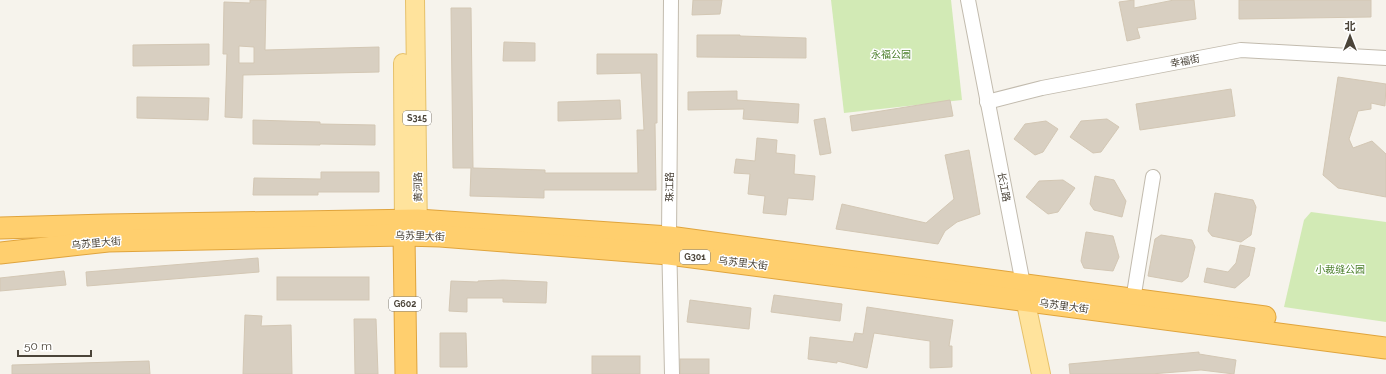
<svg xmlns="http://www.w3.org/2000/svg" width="1386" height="374" viewBox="0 0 1386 374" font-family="Raleway,'Noto Sans SC',sans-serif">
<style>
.green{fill:#d2eab5}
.building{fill:#d8cfc1;stroke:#d3c7b4;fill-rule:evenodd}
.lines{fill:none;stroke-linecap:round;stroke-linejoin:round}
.minor-casing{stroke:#c2bbae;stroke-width:16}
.major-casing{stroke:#e6c16a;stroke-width:20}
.highway-casing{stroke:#e0a43c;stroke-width:23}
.minor{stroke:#fff;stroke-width:14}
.major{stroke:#ffe39c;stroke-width:18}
.highway{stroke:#ffcf6e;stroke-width:21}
.labels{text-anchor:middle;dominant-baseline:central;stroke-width:3;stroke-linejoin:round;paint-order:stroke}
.shield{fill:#fff;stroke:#817c74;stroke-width:1}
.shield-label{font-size:9px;font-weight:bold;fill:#4b4439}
.park-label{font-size:10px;fill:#4a7f2a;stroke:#fff}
.street-label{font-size:10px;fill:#4b4439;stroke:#fff}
</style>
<rect width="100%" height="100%" fill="#f6f3ec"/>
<g class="green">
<polygon points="831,0 951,0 962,100 844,113"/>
<polygon points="1311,212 1386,222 1386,322 1284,307 1304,220"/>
</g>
<g class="building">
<path d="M250,0h16l-1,50 114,-3v25l-136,3 -1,43 -17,-1 2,-63h-4l1,-52 26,1zM239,46l15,1v16h-15z"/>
<polygon points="693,0 722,0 720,14 692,15"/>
<polygon points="1134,0 1134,8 1174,0 1194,0 1196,19 1137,28 1140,38 1127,41 1119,2"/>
<polygon points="1239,0 1371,0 1371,17 1239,19"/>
<polygon points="451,8 471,8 473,168 545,170 545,173 638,173 637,130 644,130 641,73 597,74 597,54 657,54 657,123 655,123 656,190 544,190 544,198 470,196 471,168 453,168"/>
<polygon points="697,35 740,35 740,36 806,38 806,58 697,57"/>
<polygon points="504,42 535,43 535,61 503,61"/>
<polygon points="209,44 209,65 133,66 133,45"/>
<polygon points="1338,77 1386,84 1385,106 1371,103 1371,109 1358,111 1349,139 1353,148 1372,141 1386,154 1386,197 1338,188 1323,175"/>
<polygon points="1231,89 1235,116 1140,130 1136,104"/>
<polygon points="737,91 737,100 799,104 798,123 743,119 744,109 688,110 688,92"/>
<polygon points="137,97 209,98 208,120 137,118"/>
<polygon points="620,100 621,119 558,121 558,102"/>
<polygon points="950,100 953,116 852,131 850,116"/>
<polygon points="825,118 831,153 820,155 814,120"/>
<polygon points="1107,119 1119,127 1101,152 1093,153 1070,137 1081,121"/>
<polygon points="253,120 320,122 320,124 375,125 375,145 320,144 320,145 253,144"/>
<polygon points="1046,121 1058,129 1043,152 1035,155 1014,139 1025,124"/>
<polygon points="757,138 777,140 776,153 795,155 794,174 815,176 813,200 788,198 786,215 763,213 765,196 748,194 750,174 734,173 736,159 755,161"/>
<polygon points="969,150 980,214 957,222 945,231 938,244 836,229 842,204 926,223 954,199 945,155"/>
<polygon points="321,172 379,172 379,192 318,192 318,195 253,195 254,178 321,179"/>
<polygon points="1095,176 1114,180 1126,201 1122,217 1094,210 1090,204"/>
<polygon points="1063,180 1075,188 1058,212 1048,214 1026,197 1039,181"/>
<polygon points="1215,193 1253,200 1256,207 1251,235 1241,242 1212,236 1208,231"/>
<polygon points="1086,232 1113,236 1119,257 1113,271 1084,268 1081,261"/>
<polygon points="1161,235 1192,240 1195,247 1188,277 1182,282 1148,276 1155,239"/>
<polygon points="1240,245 1255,248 1249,276 1235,288 1204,282 1207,268 1228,272 1236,263"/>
<polygon points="258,258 259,272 87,286 86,272"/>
<polygon points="64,271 66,285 0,291 0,278"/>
<rect x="277" y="277" width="92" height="23"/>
<polygon points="503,280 547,282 546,303 503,302 503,298 467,298 467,312 449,311 451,281 478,282 478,281"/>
<polygon points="774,295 842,304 840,321 771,312"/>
<polygon points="690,300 751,308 749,329 687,322"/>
<polygon points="867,307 953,320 949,346 952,346 952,367 930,368 930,341 874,333 867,368 837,361 837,363 808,359 810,337 853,342 855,333 863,334"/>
<polygon points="245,315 262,316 261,326 291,325 292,374 243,374"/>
<polygon points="354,319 376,319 378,374 355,374"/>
<polygon points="440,333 466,333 467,367 440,367"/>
<polygon points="1199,352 1199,354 1236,360 1234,374 1201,370 1151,374 1070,374 1069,364"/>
<rect x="592" y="356" width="48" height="18"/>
<rect x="680" y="359" width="29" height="15"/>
<polygon points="149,361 150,374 12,374 12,365"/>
</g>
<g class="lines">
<g class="minor-casing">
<g id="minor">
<polyline points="671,0 669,237 672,374"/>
<polyline points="968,0 1023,284"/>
<polyline points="987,102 1042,88 1241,50 1386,58"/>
<polyline points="1133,300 1153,177"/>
</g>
</g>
<g class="major-casing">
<g id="major">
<polyline points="415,0 418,234"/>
<polyline points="403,63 404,233"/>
<polyline points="1023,289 1041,374"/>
</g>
</g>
<g class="highway-casing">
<g id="highway">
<polyline points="0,228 106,225 418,220 669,237 1265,317"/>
<polyline points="404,235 406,374"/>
<polyline points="0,253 108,241 404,235 440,236 669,254 1386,348"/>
</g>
</g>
<use href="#minor" class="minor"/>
<use href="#major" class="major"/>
<use href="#highway" class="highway"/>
</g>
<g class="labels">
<g class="shield">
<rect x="403" y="111" width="28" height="14" rx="3"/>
<rect x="680" y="250" width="30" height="14" rx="3"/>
<rect x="389" y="297" width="32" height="14" rx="3"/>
</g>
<g class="shield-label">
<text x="417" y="118">S315</text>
<text x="695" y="257">G301</text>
<text x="405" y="304">G602</text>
</g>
<g class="park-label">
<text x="891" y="54">永福公园</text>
<text x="1340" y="269">小裁缝公园</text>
</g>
<g class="street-label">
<text transform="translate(1185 61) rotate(-11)">幸福街</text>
<text transform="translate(418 187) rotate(-91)">黄河路</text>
<text transform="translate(669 187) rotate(-90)">珠江路</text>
<text transform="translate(1004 187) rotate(79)">长江路</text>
<text transform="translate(420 236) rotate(2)">乌苏里大街</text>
<text transform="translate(96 243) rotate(-5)">乌苏里大街</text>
<text transform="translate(743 263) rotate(7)">乌苏里大街</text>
<text transform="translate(1064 306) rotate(8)">乌苏里大街</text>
</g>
</g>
<g transform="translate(1350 36)" stroke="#ffffff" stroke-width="3" paint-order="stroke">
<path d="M0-3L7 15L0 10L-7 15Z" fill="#4b4439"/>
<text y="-6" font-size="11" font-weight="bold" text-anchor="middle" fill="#4b4439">北</text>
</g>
<path d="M18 350v6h73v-6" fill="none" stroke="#4b4439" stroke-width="2"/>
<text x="24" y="350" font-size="12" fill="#4b4439" stroke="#ffffff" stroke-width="3" paint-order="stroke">50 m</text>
</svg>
